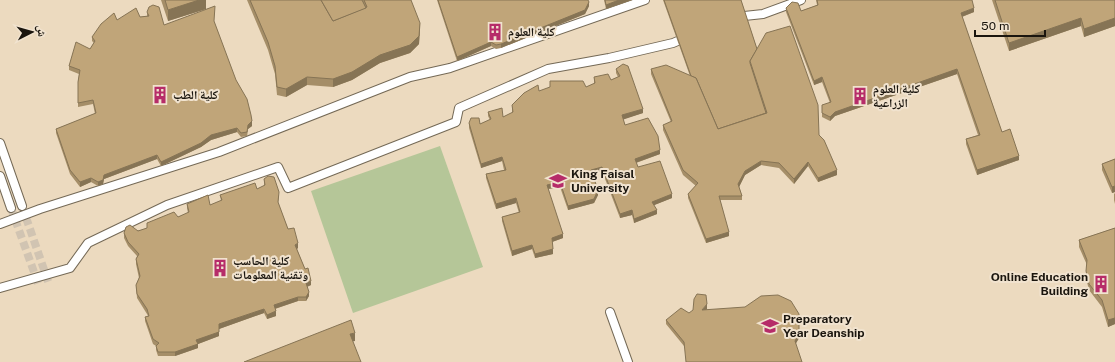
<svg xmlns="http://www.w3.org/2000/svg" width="1115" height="362" viewBox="0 0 1115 362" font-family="'Public Sans','Noto Naskh Arabic',sans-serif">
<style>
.built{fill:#ecdabf}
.green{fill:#b5c698}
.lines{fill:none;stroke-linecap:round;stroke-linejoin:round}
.street-tunnel{stroke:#d1c4b2;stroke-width:8;stroke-dasharray:8 4;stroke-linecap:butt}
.street-casing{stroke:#746956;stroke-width:10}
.street{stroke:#fff;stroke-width:8}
.wall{fill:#a58e68}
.shaded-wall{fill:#867455}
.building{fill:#c0a579;stroke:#867455}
.labels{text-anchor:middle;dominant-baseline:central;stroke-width:4;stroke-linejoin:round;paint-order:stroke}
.poi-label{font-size:12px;font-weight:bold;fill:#1a150e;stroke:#f1e3cf;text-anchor:start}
</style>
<rect width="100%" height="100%" fill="#f1e3cf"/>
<rect class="built" x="0" y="0" width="1115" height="362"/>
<polygon class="green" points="440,146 483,267 353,313 311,191"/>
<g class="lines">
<g class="street-tunnel">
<polyline points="22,206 49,284"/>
<polyline points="11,208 39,286"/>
</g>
<g class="street-casing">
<g id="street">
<polyline points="735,17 763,14 801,0"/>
<polyline points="0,143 22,206"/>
<polyline points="0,176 11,208"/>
<polyline points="0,224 40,209 219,152 410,77 450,68 645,0"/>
<polyline points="0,288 70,268 88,243 167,205 278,167 288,188 456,122 459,108 548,69 609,58 673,43 687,37"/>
<polyline points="610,312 628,362"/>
</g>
</g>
<use href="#street" class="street"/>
</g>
<g class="wall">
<polygon points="161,0 206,0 206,9 168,21"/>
<polygon points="247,0 411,0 420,31 419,44 410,53 380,63 352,80 333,87 307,85 286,97 277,95 275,74 268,50"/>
<polygon points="437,0 588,0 589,6 585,14 501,48 496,49 491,46 457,61"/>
<polygon points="604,0 632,0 606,9"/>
<polygon points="663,0 741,0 757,49 819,135 837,175 818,182 808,166 794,184 779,168 761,165 745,175 739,187 742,196 742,200 720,200 729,236 706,243 688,198 688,194 696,186 683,175 663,130 663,125 671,122 651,74 651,69 690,76"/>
<polygon points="816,0 835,0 974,12 962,17 1002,132 1019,160 977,175 966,144 966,139 978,135 957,74 835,116 830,121 822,117 822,105 830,103 822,82 814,85 786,12 786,8 801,11 817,5"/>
<polygon points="992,0 1115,0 1115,26 1084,37 1081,26 1009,51"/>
<polygon points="147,12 164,25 214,22 252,126 248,129 247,136 241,137 237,132 211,140 201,147 161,166 157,159 104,179 103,184 98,186 91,182 80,187 70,174 56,133 56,129 95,114 93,104 78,107 78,82 79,74 69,70 69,66 90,49 94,43 92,41 92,37 117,20 147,16"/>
<polygon points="616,69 643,113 623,119 625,125 660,154 636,163 638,167 672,198 654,205 657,214 634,223 632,215 620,218 602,171 593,174 598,195 594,203 568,210 560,187 548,189 563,238 552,242 553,254 535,258 532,249 512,256 502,221 502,217 519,213 516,203 496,209 486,178 486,174 504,170 502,161 481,168 469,128 469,123 480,124 490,120 488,116 488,112 503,117 512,113 512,105 539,91 586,87 594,84 594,77 611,80 618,77 616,73"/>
<polygon points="1115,159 1115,192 1112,193 1102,170 1102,164"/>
<polygon points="264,179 279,196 278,203 288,229 298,248 297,249 311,285 307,287 309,296 306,301 298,301 275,309 276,316 267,319 264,313 219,329 219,336 198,344 198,348 175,356 158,356 156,350 156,346 153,344 145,321 145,317 148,316 147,314 137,298 136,285 139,278 136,264 136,259 137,256 128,246 124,238 124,233 147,229 147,223 178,217 188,213 187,208 187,204 210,205 221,201 220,195 257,189 264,186"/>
<polygon points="1115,193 1115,204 1114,200 1114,194"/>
<polygon points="1115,228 1115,324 1108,327 1102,307 1089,290 1086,278 1087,265 1079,247 1079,240"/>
<polygon points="707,309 706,310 799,338 796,343 684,346 666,324 666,320"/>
</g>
<g class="shaded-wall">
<polygon points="199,0 206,0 206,9 168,21 168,10"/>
<polygon points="619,0 632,0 606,9 606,5"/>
<polygon points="589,2 589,6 585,14 501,48 501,44"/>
<polygon points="974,8 974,12 961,17 961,13"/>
<polygon points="1081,18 1081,26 1009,51 1009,43"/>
<polygon points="1115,18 1115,26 1084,37 1084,29"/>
<polygon points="420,23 419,44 410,53 380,63 352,80 333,87 333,79"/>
<polygon points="491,42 491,46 457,61 457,57"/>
<polygon points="957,69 957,74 835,116 830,121 830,117 835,112"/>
<polygon points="307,77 307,85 286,97 286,89"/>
<polygon points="822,77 822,82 814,85 814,81"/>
<polygon points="643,109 643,113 622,120 622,115"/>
<polygon points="252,121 252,126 248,129 247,136 248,125"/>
<polygon points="237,128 237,132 211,140 201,147 161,166 161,162 211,135"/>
<polygon points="660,150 660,154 635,163 635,159"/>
<polygon points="157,155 157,159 104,179 103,184 98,186 98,182 104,175"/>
<polygon points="1019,156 1019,160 977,175 977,170"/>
<polygon points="502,157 502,161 481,168 481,164"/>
<polygon points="761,161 761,165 745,175 738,189 738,184 745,171"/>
<polygon points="808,162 808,166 794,184 794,179"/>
<polygon points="602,167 602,171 591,174 591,170"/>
<polygon points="837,170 837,175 818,182 818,178"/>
<polygon points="91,178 91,182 80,187 80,182"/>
<polygon points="560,182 560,187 547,189 547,185"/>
<polygon points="1115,186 1115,192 1112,193 1112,187"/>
<polygon points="598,190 598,195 594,203 568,210 568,206"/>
<polygon points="672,194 672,198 652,206 652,202"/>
<polygon points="516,198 516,203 496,209 496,204"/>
<polygon points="632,210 632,215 620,218 620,214"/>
<polygon points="657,210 657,214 634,223 634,219"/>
<polygon points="729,232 729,236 706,243 706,239"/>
<polygon points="563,234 563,238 552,242 552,238"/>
<polygon points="298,243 298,248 295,250 295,245"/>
<polygon points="532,245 532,249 512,256 512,251"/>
<polygon points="553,249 553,254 535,258 535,254"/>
<polygon points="311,281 311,285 306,287 306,283"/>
<polygon points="309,292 309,296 306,301 306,297"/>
<polygon points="298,297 298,301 274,309 274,305"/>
<polygon points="707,304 707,309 702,314 702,310"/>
<polygon points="264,309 264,313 219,329 219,324"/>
<polygon points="276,311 276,316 267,319 267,315"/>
<polygon points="1115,318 1115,324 1108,327 1108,320"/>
<polygon points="219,332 219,336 198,344 198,348 175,356 175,352 196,340"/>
<polygon points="355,333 355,341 350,342 350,334"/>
<polygon points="799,333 799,338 795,345 795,341"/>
</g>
<g class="building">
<polygon points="165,0 199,0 168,10"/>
<polygon points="250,0 321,0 333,21 367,7 364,0 411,0 420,23 419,36 410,45 380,55 352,72 333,79 307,77 286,89 277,87 275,66 268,42"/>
<polygon points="321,0 362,0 366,8 333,21"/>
<polygon points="438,0 588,0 589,2 585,10 501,44 496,45 491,42 457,57"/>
<polygon points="605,0 619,0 606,5"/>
<polygon points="664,0 741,0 757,49 750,61 750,63 766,113 718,129 696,78 691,76"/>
<polygon points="817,0 972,0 974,8 961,13 1002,132 1010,129 1019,156 977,170 966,139 980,135 957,69 835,112 830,117 822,113 822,105 831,102 822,77 814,81 786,8 792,2 798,3 801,11 818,5"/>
<polygon points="995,0 1115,0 1115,18 1084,29 1081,18 1009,43"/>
<polygon points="153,5 159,7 164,25 215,6 214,21 236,80 247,99 251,115 252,121 248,125 247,132 241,133 237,128 211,135 201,143 161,162 157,155 104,175 103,180 98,182 91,178 80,182 70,170 56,129 96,113 93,100 78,103 78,82 80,70 69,66 76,42 90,49 95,41 92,37 101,24 114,13 117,20 136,8 140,17 149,16 147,12 149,7"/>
<polygon points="790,26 818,105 819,135 824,140 837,170 818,178 808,162 794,179 779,163 761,161 745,171 738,184 742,196 719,196 729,232 706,239 688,194 698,183 683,170 663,125 672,121 651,69 666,65 696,78 718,129 767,113 750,61 766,33"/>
<polygon points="623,64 628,66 643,109 622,115 625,125 648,118 658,136 660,150 635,159 638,167 660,161 672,194 652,202 657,210 634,219 632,210 620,214 602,167 591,170 598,190 594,199 568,206 560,182 547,185 563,234 552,238 553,249 535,254 532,245 512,251 502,217 520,212 516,198 496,204 486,174 506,170 502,157 481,164 469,123 471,118 479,118 480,124 491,119 488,112 502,108 503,117 513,112 512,105 524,93 538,85 539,91 550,87 550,81 583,81 586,87 595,83 594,77 608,74 611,80 620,76 616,69"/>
<polygon points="1115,159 1115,186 1112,187 1102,164"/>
<polygon points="268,176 274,177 279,192 278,202 288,229 294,228 298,243 295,245 305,269 308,268 311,281 306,283 309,292 306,297 298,297 274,305 276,311 267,315 264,309 219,324 219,332 196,340 198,344 175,352 158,352 156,346 159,343 153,339 145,317 149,316 147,309 137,294 136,285 140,276 136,259 139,254 128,242 124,233 126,227 130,225 138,231 147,228 147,223 174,212 178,217 189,212 187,204 208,195 210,205 222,200 220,195 255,183 257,189 265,185 264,179"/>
<polygon points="1115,228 1115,318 1108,320 1102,300 1089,284 1086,271 1087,260 1079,240"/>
<polygon points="697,294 706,295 707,304 702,310 745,307 761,296 778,295 791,301 799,314 799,333 795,341 802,362 686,362 684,342 666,320 681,308 689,313 693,310 694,299"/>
<polygon points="351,320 355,333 350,334 361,362 244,362"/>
</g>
<defs>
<g id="building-bare" transform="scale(1.38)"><path d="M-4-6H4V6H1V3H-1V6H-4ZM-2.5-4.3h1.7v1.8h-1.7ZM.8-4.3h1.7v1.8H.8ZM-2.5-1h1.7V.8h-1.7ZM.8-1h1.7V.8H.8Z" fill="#b62c69" stroke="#f1e3cf" stroke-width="2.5" paint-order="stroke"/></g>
<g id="university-bare" transform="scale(1.38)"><path d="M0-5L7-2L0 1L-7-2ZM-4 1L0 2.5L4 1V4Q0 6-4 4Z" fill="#b62c69" stroke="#f1e3cf" stroke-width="2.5" paint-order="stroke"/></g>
</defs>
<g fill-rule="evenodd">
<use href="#building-bare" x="495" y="32"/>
<use href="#building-bare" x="160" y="95"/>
<use href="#building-bare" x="860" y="96"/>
<use href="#university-bare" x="558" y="181"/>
<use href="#building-bare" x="220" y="268"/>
<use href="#building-bare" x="1101" y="284"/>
<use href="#university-bare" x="770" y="326"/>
</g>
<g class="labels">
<g class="poi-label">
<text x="508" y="32">كلية العلوم</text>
<text x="873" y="89">كلية العلوم<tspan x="873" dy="14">الزراعية</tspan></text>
<text x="173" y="95">كلية الطب</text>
<text x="571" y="174">King Faisal<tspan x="571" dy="14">University</tspan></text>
<text x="233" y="261">كلية الحاسب<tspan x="233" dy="14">وتقنية المعلومات</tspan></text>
<text x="1088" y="277" text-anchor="end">Online Education<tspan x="1088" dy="14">Building</tspan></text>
<text x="783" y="319">Preparatory<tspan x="783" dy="14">Year Deanship</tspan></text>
</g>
</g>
<g transform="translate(32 32) rotate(84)" stroke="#f1e3cf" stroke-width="3" paint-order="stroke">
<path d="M0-3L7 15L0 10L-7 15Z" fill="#1a150e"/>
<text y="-6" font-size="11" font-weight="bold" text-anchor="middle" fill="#1a150e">ش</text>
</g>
<path d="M975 30v6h70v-6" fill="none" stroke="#1a150e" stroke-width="2"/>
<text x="981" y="30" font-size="12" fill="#1a150e" stroke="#f1e3cf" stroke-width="3" paint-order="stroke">50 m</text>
</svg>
